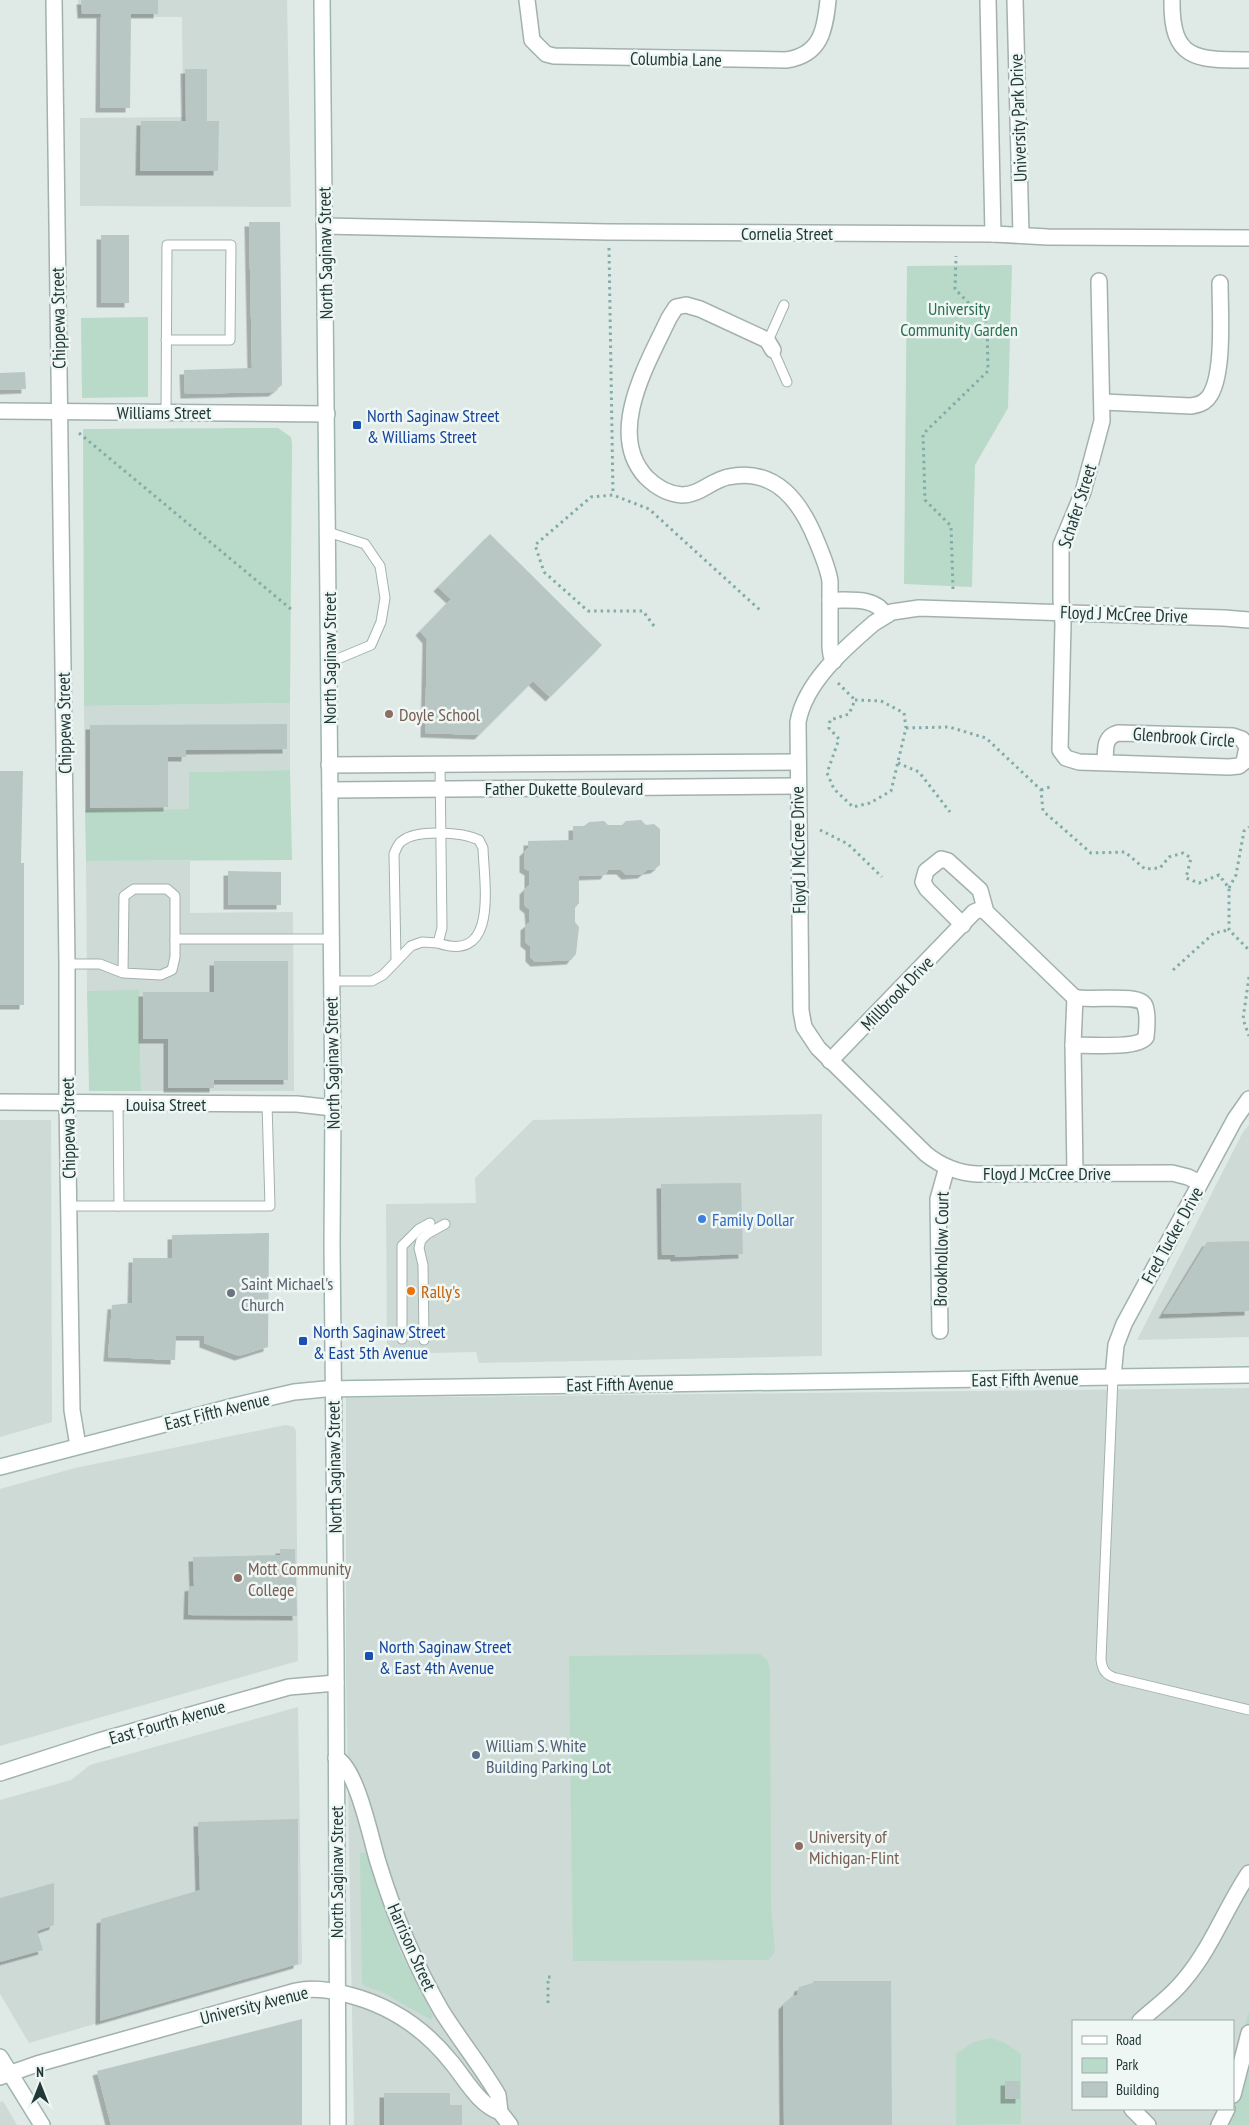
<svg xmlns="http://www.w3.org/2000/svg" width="1249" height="2125" viewBox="0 0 1249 2125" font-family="'PT Sans Narrow',sans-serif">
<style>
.built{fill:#cedad6}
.green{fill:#b9dac9}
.building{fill:#b8c7c4;filter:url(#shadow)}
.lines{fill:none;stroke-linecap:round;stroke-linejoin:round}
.service-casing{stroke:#a2b1af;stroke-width:11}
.minor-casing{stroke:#a2b1af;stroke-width:18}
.tertiary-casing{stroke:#a2b1af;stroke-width:18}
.secondary-casing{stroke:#9fb5b1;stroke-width:18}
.path{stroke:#81aca7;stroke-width:3;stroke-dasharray:2.5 4;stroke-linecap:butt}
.service{stroke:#fff;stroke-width:9}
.minor{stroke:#fff;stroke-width:15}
.tertiary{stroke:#fff;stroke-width:15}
.secondary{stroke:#fff;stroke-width:15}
.transit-dot{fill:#1a4fb4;stroke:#eff7f5;stroke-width:2}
.education-dot{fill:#8d6e63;stroke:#eff7f5;stroke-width:2}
.shop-dot{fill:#3f7fe0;stroke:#eff7f5;stroke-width:2}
.food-dot{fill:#e8710a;stroke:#eff7f5;stroke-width:2}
.worship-dot{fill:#6b7280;stroke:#eff7f5;stroke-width:2}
.service-dot{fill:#5c6f8a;stroke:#eff7f5;stroke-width:2}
.labels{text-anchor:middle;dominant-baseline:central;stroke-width:5;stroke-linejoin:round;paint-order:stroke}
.street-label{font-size:18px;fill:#213937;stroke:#eff7f5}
.park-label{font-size:18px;fill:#2d6e53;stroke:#eff7f5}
.transit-label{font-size:18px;fill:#164399;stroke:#eff7f5;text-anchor:start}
.education-label{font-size:18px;fill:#785e54;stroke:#eff7f5;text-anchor:start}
.shop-label{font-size:18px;fill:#366cbe;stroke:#eff7f5;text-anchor:start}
.worship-label{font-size:18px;fill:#5b616d;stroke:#eff7f5;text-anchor:start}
.food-label{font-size:18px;fill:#c56008;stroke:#eff7f5;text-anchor:start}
.service-label{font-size:18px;fill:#4e5e75;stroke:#eff7f5;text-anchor:start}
</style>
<defs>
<filter id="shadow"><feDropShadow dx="-4.5" dy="4.5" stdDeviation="0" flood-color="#0004"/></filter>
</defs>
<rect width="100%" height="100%" fill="#dfeae7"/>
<g class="built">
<polygon points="78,0 287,0 291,207 80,206 80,118 183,117 182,17 78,17"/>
<polygon points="290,703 290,770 189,772 190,809 85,810 84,706"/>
<polygon points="86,861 190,861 190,913 293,912 294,1091 141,1091 139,991 87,991"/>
<polygon points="822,1114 822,1356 479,1363 476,1352 387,1354 386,1204 476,1203 475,1178 533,1120"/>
<polygon points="0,1120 51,1120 52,1422 0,1437"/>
<polygon points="1249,1125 1249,1337 1137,1340 1243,1132"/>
<polygon points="1249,1388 1249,2015 1244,2027 1233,2067 1233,2021 1073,2021 1073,2109 1218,2109 1208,2125 354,2125 346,1676 346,1398"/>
<polygon points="286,1425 294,1427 296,1431 298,1661 0,1746 0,1489 75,1468"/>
<polygon points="298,1707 302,1964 29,2043 0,1994 0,1800 71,1780 90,1765"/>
<polygon points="3,2101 17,2125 0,2125 0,2102"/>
</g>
<g class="green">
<polygon points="1012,265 1008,408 975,465 972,587 904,584 907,266"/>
<polygon points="148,317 148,397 82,398 81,318"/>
<polygon points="278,428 291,437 292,444 290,703 84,706 83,429"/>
<polygon points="290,770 292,860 86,861 85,810 189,809 189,772"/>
<polygon points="139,990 141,1091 89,1091 87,991"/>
<polygon points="760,1654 768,1661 770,1671 771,1907 775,1952 768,1960 573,1961 569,1656"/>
<polygon points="363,1852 366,1853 400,1951 433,2016 431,2020 382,1992 364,1986 362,1982 360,1853"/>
<polygon points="1249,2011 1249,2125 1208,2125 1218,2109 1233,2109 1233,2067"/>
<polygon points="990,2038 1005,2043 1021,2054 1021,2124 956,2125 956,2054 974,2042"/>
</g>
<g class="building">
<polygon points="81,0 158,0 158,14 131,14 130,108 100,108 101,14 82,14"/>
<polygon points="185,69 207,69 207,121 219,121 218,171 140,171 141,121 186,121"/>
<polygon points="249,222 280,222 282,385 273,392 185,394 184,370 252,368"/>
<rect x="101" y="235" width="28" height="68"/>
<polygon points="25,372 26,389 0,390 0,373"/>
<polygon points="490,534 602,645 550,697 533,681 479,735 425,733 427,639 420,631 451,599 438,587"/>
<polygon points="287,724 287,749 186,750 186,757 168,757 168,807 90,808 90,725"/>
<polygon points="0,771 23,771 21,863 24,863 24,1005 0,1005"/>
<polygon points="641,820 646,825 654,824 660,829 660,865 655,869 647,870 642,874 626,875 621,870 608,870 605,875 579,876 579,903 575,908 575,922 579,927 576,954 571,960 535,962 530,957 530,946 525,942 525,926 530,922 529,909 524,905 524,890 529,885 529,871 524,868 524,852 528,848 528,841 573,840 573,826 584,826 589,822 604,821 608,825 622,825 626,821"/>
<polygon points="228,871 281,872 281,905 228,905"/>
<polygon points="214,961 288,961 288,1080 214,1080 214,1088 168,1088 168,1039 143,1039 143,992 214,992"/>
<polygon points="741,1183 743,1254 675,1257 675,1255 662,1255 661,1184"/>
<polygon points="269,1233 268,1347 239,1356 204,1343 204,1336 176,1336 175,1360 108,1357 112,1305 132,1303 133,1258 172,1258 172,1235"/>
<polygon points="1249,1241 1249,1311 1163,1314 1207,1242"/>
<polygon points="280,1549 295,1549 297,1616 188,1615 189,1587 194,1586 193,1557 280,1555"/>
<polygon points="298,1819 298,1964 100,2021 101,1919 200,1890 198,1822"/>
<polygon points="54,1883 54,1925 37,1931 43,1950 0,1962 0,1898"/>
<polygon points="813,1981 891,1981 892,2125 784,2125 783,2005 791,1997 797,1995 799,1987 813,1983"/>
<polygon points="302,2019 302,2125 111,2125 97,2071"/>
<rect x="1005" y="2081" width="15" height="18"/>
<polygon points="384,2093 450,2093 450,2105 462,2105 462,2125 384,2125"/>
</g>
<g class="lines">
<g class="service-casing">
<g id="service">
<polyline points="166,340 230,340 231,245 167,245 166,411"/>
<polyline points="768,341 784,305"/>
<polyline points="773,350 787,382"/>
<polyline points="328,532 365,544 380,566 385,598 381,622 371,645 328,663"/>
<polyline points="175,939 331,939"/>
<path d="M396,959l-2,-105c2,-4 4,-11 8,-13 15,-12 60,-9 77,-1l4,8c1,35 16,116 -45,95"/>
<polyline points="67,964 100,964 123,973 161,975 172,970 175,957 175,896 167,889 134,889 124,896 123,973"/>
<polyline points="331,981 372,981 383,975 411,946 422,942 438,943 442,928 440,764"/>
<polyline points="118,1104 119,1206"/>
<polyline points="69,1206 270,1206 267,1104"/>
<polyline points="402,1339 402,1246 419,1229 430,1223"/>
<polyline points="424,1340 423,1265 419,1248 421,1240 427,1234 445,1224"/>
<path d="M1113,1377l-12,282c1,10 4,16 15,19l133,32"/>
</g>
</g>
<g class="minor-casing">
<g id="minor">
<polyline points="54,0 67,964 67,1102 72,1410 78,1446"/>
<path d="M527,0l5,40 14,14 8,2 232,4c35,-5 39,-30 42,-60"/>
<polyline points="988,0 993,234"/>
<polyline points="1015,0 1021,235"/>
<path d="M1172,0c-1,61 25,60 77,60"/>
<polyline points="324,226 608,232 993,234 1048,237 1249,238"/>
<path d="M1099,281l3,140 -19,71 -22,53v55l2,24 -3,126 6,8 13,4 150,5 10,-1 5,-4 3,-15 -5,-8 -9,-3 -115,-3c-15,4 -12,17 -13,30"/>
<path d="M773,350l-6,-10 -67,-31 -14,-4 -10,2 -7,11c-20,43 -64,115 -23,159 10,10 21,17 36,18 18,0 30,-15 46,-18 48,-10 73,25 89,65 5,12 11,26 13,39v66l1,8 3,6"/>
<path d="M1103,402l88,4c6,-1 12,-2 17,-8 17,-20 12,-88 12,-115"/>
<polyline points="0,411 327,414"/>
<path d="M830,600c18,1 46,-4 55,15"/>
<polyline points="329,765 797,762"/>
<polyline points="330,790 798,786"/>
<path d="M963,925l-36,-36 -4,-7 3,-11 15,-12 7,2 32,29 6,22 88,85c14,5 67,-5 71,9 3,8 2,22 1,31 -7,12 -59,8 -73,8"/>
<polyline points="1075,997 1073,1045 1075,1173"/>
<polyline points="830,1061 974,912 984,908"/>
<polyline points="0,1102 297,1104 333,1108"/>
<path d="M1200,1183l-12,-6 -16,-4 -195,1c-19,-1 -36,-8 -51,-20l-108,-106 -14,-21 -3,-16 -3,-289c7,-40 47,-74 76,-99l18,-11 27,-4 305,10 25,2"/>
<polyline points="940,1331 938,1199 947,1167"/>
<polyline points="1113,1377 1116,1345 1124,1324 1235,1119 1249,1099"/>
<polyline points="0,1773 99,1741 289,1687 336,1683"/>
<path d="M1140,2021c15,-14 32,-25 45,-42 27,-32 41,-72 64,-106"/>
<polyline points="1233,2095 1249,2033"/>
<polyline points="1132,2109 1148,2125"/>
<polyline points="1219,2125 1227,2109"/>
</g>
</g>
<g class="tertiary-casing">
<g id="tertiary">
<path d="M336,1758c21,10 35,82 42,104 16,52 36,101 63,148 18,29 40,56 57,85l2,17 10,13"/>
<path d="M0,2077l37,-13 259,-73c18,-4 35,-1 53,4 43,11 76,34 103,68 14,17 27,42 48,49"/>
</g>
</g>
<g class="secondary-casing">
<g id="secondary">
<polyline points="322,0 333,1108 332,1244 336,1656 338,2125"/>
<polyline points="0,1467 238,1405 294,1392 325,1389 1249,1375"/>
<polyline points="0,2057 42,2125"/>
</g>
</g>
<g class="path">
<polyline points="609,248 613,495"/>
<polyline points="79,433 292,610"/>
<polyline points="953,589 951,526 925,500 923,434 988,371 987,322 955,289 956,256"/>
<polyline points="654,626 643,611 588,611 544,572 535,545 591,497 613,495 649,509 761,611"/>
<polyline points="838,683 855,700"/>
<polygon points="855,700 881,701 904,713 906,728 891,791 870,803 853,807 834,789 827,773 839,739 829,728 830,720 849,714"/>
<polyline points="906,728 949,727 986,738 1041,790 1043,811 1091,853 1125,852 1145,869 1160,868 1169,857 1183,853 1191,858 1186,878 1199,883 1219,875 1229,888 1229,930 1249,950"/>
<polyline points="898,763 919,772 950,812"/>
<polyline points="1041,790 1053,786"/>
<polyline points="820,830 848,844 882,877"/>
<polyline points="1229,888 1236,875 1244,831 1249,827"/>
<polyline points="1173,970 1214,933 1229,930"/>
<polyline points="1249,977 1243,1019 1249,1036"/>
<polyline points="548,2003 548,1977 551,1977"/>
</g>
<use href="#service" class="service"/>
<use href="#minor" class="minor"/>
<use href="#tertiary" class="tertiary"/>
<use href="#secondary" class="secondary"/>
</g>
<g class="transit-dot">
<rect x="352" y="420" width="10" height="10" rx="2.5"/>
<rect x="298" y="1336" width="10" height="10" rx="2.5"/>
<rect x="364" y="1651" width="10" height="10" rx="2.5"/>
</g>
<g class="education-dot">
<circle cx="389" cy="714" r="5"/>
<circle cx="238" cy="1578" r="5"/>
<circle cx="799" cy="1846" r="5"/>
</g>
<circle class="shop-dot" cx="702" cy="1219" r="5"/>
<circle class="food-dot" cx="411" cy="1291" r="5"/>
<circle class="worship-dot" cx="231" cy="1293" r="5"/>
<circle class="service-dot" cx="476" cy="1755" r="5"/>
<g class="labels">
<g class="street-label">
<text transform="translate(676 59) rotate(1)">Columbia Lane</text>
<text transform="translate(1018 118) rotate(-92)">University Park Drive</text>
<text x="787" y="233">Cornelia Street</text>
<text transform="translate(325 253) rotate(-91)">North Saginaw Street</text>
<text transform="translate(58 318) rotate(-91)">Chippewa Street</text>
<text x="164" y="412">Williams Street</text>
<text transform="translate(1077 506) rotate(-72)">Schafer Street</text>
<text transform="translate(1124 614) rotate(2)">Floyd J McCree Drive</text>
<text transform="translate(329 658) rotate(-90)">North Saginaw Street</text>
<text transform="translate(64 723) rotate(-91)">Chippewa Street</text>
<text transform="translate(1184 737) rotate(4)">Glenbrook Circle</text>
<text x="564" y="788">Father Dukette Boulevard</text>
<text transform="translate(798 850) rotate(-91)">Floyd J McCree Drive</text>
<text transform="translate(897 993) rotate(-46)">Millbrook Drive</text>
<text transform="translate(332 1063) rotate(-91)">North Saginaw Street</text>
<text x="166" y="1104">Louisa Street</text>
<text transform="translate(68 1128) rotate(-91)">Chippewa Street</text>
<text x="1047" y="1173">Floyd J McCree Drive</text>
<text transform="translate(1172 1235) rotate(-61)">Fred Tucker Drive</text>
<text transform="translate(941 1249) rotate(-89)">Brookhollow Court</text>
<text transform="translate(1025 1379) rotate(-1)">East Fifth Avenue</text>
<text transform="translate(620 1384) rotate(-1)">East Fifth Avenue</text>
<text transform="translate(217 1411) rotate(-14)">East Fifth Avenue</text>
<text transform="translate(334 1467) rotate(-91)">North Saginaw Street</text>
<text transform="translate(167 1722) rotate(-16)">East Fourth Avenue</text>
<text transform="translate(336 1872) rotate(-90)">North Saginaw Street</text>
<text transform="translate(412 1947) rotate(66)">Harrison Street</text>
<text transform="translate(254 2005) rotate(-14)">University Avenue</text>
</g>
<g class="park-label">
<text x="959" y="308">University<tspan x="959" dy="21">Community Garden</tspan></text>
</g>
<g class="transit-label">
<text x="367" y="415">North Saginaw Street<tspan x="367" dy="21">&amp; Williams Street</tspan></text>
<text x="313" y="1331">North Saginaw Street<tspan x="313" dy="21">&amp; East 5th Avenue</tspan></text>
<text x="379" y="1646">North Saginaw Street<tspan x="379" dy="21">&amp; East 4th Avenue</tspan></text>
</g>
<g class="education-label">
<text x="399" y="714">Doyle School</text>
<text x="248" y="1568">Mott Community<tspan x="248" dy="21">College</tspan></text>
<text x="809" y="1836">University of<tspan x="809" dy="21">Michigan-Flint</tspan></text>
</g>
<g class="shop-label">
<text x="712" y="1219">Family Dollar</text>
</g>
<g class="worship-label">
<text x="241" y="1283">Saint Michael's<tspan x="241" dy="21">Church</tspan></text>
</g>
<g class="food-label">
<text x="421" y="1291">Rally's</text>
</g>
<g class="service-label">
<text x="486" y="1745">William S. White<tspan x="486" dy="21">Building Parking Lot</tspan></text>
</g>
</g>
<rect x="1072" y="2020" width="162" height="90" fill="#eff7f5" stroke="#9daba9"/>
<rect x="1082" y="2036" width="25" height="8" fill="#ffffff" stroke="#9daba9"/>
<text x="1116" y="2045" font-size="15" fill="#213937">Road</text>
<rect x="1082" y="2058" width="25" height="15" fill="#b9dac9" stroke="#9daba9"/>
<text x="1116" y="2070" font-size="15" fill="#213937">Park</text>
<rect x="1082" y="2082" width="25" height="15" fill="#b8c7c4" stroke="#9daba9"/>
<text x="1116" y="2095" font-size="15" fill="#213937">Building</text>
<g transform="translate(40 2085)" stroke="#eff7f5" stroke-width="4" paint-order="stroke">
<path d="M0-4L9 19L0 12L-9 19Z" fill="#213937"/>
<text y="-8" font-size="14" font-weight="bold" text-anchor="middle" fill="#213937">N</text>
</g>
</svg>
